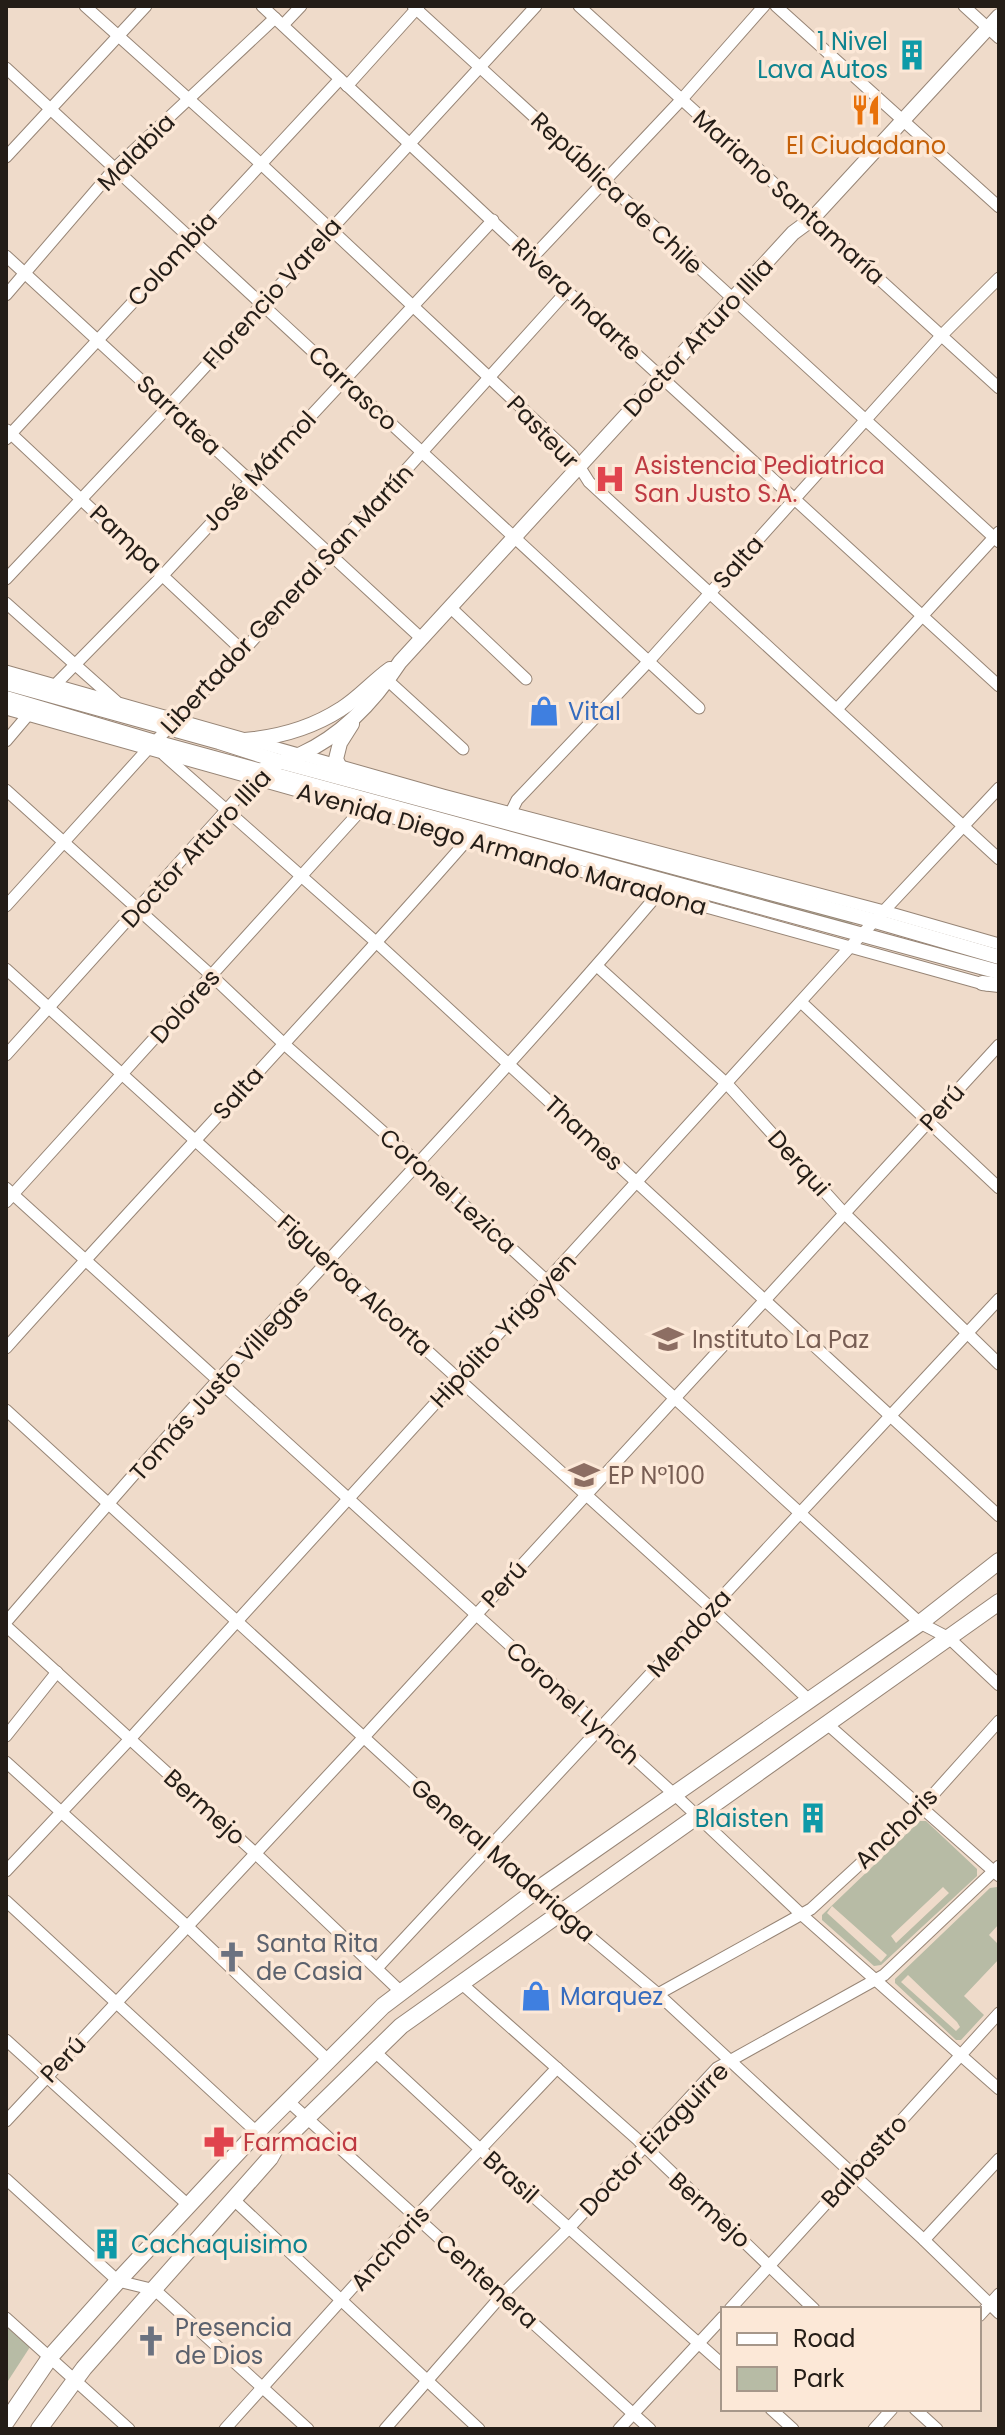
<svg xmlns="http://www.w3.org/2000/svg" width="1005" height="2435" viewBox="0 0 1005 2435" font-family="Poppins,sans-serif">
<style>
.green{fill:#b7bba5;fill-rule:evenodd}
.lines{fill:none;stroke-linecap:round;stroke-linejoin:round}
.minor-casing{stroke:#978576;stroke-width:13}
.major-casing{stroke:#978576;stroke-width:16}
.highway-casing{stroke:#978576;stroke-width:18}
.minor{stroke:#fff;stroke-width:11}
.major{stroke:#fff;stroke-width:14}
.highway{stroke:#fff;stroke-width:16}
.labels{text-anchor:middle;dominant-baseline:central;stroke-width:7;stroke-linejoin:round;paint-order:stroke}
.culture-label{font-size:24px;fill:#0d838f;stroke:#fce8d7;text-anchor:end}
.food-label{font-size:24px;fill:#c56008;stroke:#fce8d7}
.street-label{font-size:24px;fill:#241d17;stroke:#fce8d7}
.health-label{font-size:24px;fill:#be3a42;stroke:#fce8d7;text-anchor:start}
.shop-label{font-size:24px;fill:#366cbe;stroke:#fce8d7;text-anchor:start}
.education-label{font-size:24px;fill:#785e54;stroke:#fce8d7;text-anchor:start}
.worship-label{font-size:24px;fill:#5b616d;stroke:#fce8d7;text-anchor:start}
</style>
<rect width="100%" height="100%" fill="#efdbca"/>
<g class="green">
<polygon points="293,771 853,921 852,926 288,773"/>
<path d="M920,1821h6l51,48v7l-96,89 -7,1 -52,-46v-5zM943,1887l6,6 -53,50 -5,-7zM832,1906l55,49 -6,7 -54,-49z"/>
<path d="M997,1887l2,3v34l-10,11 10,10v14l-35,37 20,19 -23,25h-5l-61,-57v-4l95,-91zM908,1975l49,47 3,5 -4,4 -55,-49z"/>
<polygon points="6,2325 30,2347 6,2384"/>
</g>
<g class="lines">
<g class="minor-casing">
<g id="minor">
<polyline points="85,6 260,163 572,455 589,482 999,859"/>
<polyline points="262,6 567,291 999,686"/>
<polyline points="413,6 999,542"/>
<polyline points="579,6 999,388"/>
<polyline points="776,6 999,207"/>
<polyline points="964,6 999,38"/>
<polyline points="283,25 301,6"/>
<polyline points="6,68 699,708"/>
<polyline points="347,86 419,6"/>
<polyline points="6,157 146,6"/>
<polyline points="6,256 422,639"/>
<polyline points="532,258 682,99 764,6"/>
<polyline points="6,295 115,168 275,18"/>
<polyline points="7,430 243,651"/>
<polyline points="6,439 340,79"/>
<polyline points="6,579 169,406 536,6"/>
<polyline points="6,603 116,701"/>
<polyline points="451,608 526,679"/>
<polyline points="6,671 443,795 884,911 999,944"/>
<polyline points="384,677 463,749"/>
<polyline points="55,685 164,574 493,220"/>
<polyline points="6,709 525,855"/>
<polyline points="837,709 999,532"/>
<polyline points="6,741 28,715"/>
<polyline points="164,755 377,943 999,1516"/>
<polyline points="6,790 212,976 283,1043 417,1162 920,1623 949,1638 999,1685"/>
<polyline points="511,812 517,800 648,662 941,336 999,278"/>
<polyline points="553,863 679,900"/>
<polyline points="699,905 987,985"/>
<polyline points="6,906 147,750 243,651 567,291"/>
<polyline points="597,966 728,1085 843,1212 999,1364"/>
<polyline points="6,969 711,1608 809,1700"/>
<polyline points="801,1002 999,1188"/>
<polyline points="6,1055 257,776"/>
<polyline points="6,1188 675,1795 802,1915 999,2089"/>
<polyline points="6,1202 362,809"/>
<path d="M6,1348c153,-171 312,-337 463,-510"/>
<polyline points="6,1410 488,1851 658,1994 924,2240 999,2313"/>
<path d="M6,1622c70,-81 140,-163 212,-242 148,-161 298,-319 440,-486"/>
<polyline points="6,1626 255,1853 400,1991"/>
<polyline points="826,1723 999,1876"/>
<polyline points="6,1736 57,1672"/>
<polyline points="6,1762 187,1926 328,2060"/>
<polyline points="6,1871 130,1739 851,946 999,788"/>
<polyline points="6,1901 275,2149"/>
<polyline points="378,1967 999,1299"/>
<polyline points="462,1984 638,2140 814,2309"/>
<polyline points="658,1994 811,1909 921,1808 999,1721"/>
<polyline points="6,2040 188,2205"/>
<polyline points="373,2050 480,2149 723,2365"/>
<polyline points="288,2101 650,2429"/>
<polyline points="6,2121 364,1737 999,1045"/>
<polyline points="6,2179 118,2281 155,2290 308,2429"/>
<polyline points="233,2199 479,2429"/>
<polyline points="924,2240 999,2159"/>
<polyline points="730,2309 999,2013"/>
<polyline points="979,2316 999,2294"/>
<polyline points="6,2318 129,2429"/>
<polyline points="771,2409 793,2429"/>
<polyline points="915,2409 937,2429"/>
<polyline points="225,2429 416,2217 557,2068"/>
<polyline points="385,2429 502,2295 569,2228 717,2068 884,1975 999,1866"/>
<polyline points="619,2429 723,2317"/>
<polyline points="874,2429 892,2409"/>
</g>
</g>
<g class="major-casing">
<g id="major">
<polyline points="6,683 219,742 278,761 875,921 999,957"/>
<polyline points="6,698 155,742 999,972"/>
<path d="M227,741c41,-1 80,-10 114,-32 18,-11 32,-28 49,-40"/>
<path d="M261,771c13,-8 26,-11 40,-17 42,-19 74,-54 99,-92l393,-429 19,-14 187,-203"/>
<polyline points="350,777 343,774 336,759 340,743 352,724"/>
<polyline points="518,849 538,859 563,862"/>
<polyline points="668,890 704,906"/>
<polyline points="982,983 999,985"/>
</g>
</g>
<g class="highway-casing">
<g id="highway">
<polyline points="6,2422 51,2356 118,2281 257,2132 383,2006 534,1892 920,1623 999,1561"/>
<polyline points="39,2429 84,2368 270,2158 275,2149 401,2026 999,1602"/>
</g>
</g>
<use href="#minor" class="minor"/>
<use href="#major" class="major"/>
<use href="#highway" class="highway"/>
</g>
<defs>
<g id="building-bare" transform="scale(2.4)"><path d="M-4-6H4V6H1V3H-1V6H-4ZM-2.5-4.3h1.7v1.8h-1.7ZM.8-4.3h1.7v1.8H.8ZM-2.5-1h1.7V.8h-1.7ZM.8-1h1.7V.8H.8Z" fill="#0f9aa8" stroke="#fce8d7" stroke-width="2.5" paint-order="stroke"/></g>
<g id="restaurant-bare" transform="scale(2.4)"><path d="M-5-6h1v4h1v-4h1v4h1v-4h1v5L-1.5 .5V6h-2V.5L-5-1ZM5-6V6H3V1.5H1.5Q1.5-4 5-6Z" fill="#e8710a" stroke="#fce8d7" stroke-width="2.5" paint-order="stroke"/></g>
<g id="hospital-bare" transform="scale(2.4)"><path d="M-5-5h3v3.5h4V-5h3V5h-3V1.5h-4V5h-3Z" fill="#e0444e" stroke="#fce8d7" stroke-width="2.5" paint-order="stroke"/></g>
<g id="shop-bare" transform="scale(2.4)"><path d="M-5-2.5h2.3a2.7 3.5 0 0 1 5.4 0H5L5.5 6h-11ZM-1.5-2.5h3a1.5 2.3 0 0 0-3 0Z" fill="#3f7fe0" stroke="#fce8d7" stroke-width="2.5" paint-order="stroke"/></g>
<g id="school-bare" transform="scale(2.4)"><path d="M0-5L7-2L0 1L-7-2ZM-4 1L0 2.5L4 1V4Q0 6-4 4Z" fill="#8d6e63" stroke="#fce8d7" stroke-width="2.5" paint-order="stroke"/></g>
<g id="church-bare" transform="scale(2.4)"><path d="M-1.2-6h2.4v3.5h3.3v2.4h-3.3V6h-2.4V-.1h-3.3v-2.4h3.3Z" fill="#6b7280" stroke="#fce8d7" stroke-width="2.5" paint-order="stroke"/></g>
<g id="pharmacy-bare" transform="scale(2.4)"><path d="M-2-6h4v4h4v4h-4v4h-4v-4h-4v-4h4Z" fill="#e0444e" stroke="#fce8d7" stroke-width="2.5" paint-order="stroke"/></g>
</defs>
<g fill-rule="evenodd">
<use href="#building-bare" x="912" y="55"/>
<use href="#restaurant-bare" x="866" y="110"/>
<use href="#hospital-bare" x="610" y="479"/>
<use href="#shop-bare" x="544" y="711"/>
<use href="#school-bare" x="668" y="1339"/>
<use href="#school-bare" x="584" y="1475"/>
<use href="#building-bare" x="813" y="1818"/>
<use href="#church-bare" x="232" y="1957"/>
<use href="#shop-bare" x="536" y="1996"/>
<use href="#pharmacy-bare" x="219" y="2142"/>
<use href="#building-bare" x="107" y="2244"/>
<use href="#church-bare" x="151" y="2341"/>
</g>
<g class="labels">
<g class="culture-label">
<text x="888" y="41">1 Nivel<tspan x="888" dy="28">Lava Autos</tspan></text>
<text x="789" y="1818">Blaisten</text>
<text x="131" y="2244" text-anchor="start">Cachaquisimo</text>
</g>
<g class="food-label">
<text x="866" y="145">El Ciudadano</text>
</g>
<g class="street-label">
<text transform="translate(136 152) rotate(-45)">Malabia</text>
<text transform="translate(617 193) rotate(43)">República de Chile</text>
<text transform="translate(789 197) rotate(42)">Mariano Santamaría</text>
<text transform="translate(172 259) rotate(-47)">Colombia</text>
<text transform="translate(272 293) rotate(-48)">Florencio Varela</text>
<text transform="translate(577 299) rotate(43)">Rivera Indarte</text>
<text transform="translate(698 337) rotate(-47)">Doctor Arturo Illia</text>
<text transform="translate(353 388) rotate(43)">Carrasco</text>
<text transform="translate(179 415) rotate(43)">Sarratea</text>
<text transform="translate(543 432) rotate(46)">Pasteur</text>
<text transform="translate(259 471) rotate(-47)">José Mármol</text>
<text transform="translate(126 539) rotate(43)">Pampa</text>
<text transform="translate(738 562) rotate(-48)">Salta</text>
<text transform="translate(287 599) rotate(-47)">Libertador General San Martín</text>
<text transform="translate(196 848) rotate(-47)">Doctor Arturo Illia</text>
<text transform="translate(502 849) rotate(16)">Avenida Diego Armando Maradona</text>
<text transform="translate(185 1006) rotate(-48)">Dolores</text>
<text transform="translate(238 1093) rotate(-48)">Salta</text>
<text transform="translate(942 1107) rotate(-48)">Perú</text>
<text transform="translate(584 1133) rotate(43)">Thames</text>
<text transform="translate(799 1163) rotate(48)">Derqui</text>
<text transform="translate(448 1191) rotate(42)">Coronel Lezica</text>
<text transform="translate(355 1285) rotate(42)">Figueroa Alcorta</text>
<text transform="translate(503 1330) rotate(-47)">Hipólito Yrigoyen</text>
<text transform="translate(219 1383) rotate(-48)">Tomás Justo Villegas</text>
<text transform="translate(504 1584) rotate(-47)">Perú</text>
<text transform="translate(689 1633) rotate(-47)">Mendoza</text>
<text transform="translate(573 1703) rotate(42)">Coronel Lynch</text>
<text transform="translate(205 1807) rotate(42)">Bermejo</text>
<text transform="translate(896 1828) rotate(-44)">Anchoris</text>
<text transform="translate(503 1860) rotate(41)">General Madariaga</text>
<text transform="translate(63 2059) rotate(-47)">Perú</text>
<text transform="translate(654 2139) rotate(-46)">Doctor Eizaguirre</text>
<text transform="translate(864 2161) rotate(-48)">Balbastro</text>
<text transform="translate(511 2177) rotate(42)">Brasil</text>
<text transform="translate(710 2210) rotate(42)">Bermejo</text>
<text transform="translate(390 2248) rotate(-48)">Anchoris</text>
<text transform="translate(487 2281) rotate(42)">Centenera</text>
</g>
<g class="health-label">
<text x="634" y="465">Asistencia Pediatrica<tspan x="634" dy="28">San Justo S.A.</tspan></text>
<text x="243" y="2142">Farmacia</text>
</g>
<g class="shop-label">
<text x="568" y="711">Vital</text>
<text x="560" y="1996">Marquez</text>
</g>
<g class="education-label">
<text x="692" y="1339">Instituto La Paz</text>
<text x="608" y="1475">EP N°100</text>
</g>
<g class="worship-label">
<text x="256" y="1943">Santa Rita<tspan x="256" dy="28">de Casia</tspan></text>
<text x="175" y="2327">Presencia<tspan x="175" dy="28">de Dios</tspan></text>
</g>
</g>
<rect width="1005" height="2435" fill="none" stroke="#241d17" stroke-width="16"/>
<rect x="721" y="2307" width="260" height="104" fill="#fce8d7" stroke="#a6978a" stroke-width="2"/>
<rect x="737" y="2333" width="40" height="12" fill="#ffffff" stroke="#a6978a" stroke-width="2"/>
<text x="793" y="2347" font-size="24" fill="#241d17">Road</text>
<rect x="737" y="2367" width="40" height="24" fill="#b7bba5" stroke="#a6978a" stroke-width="2"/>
<text x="793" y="2387" font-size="24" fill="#241d17">Park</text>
</svg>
